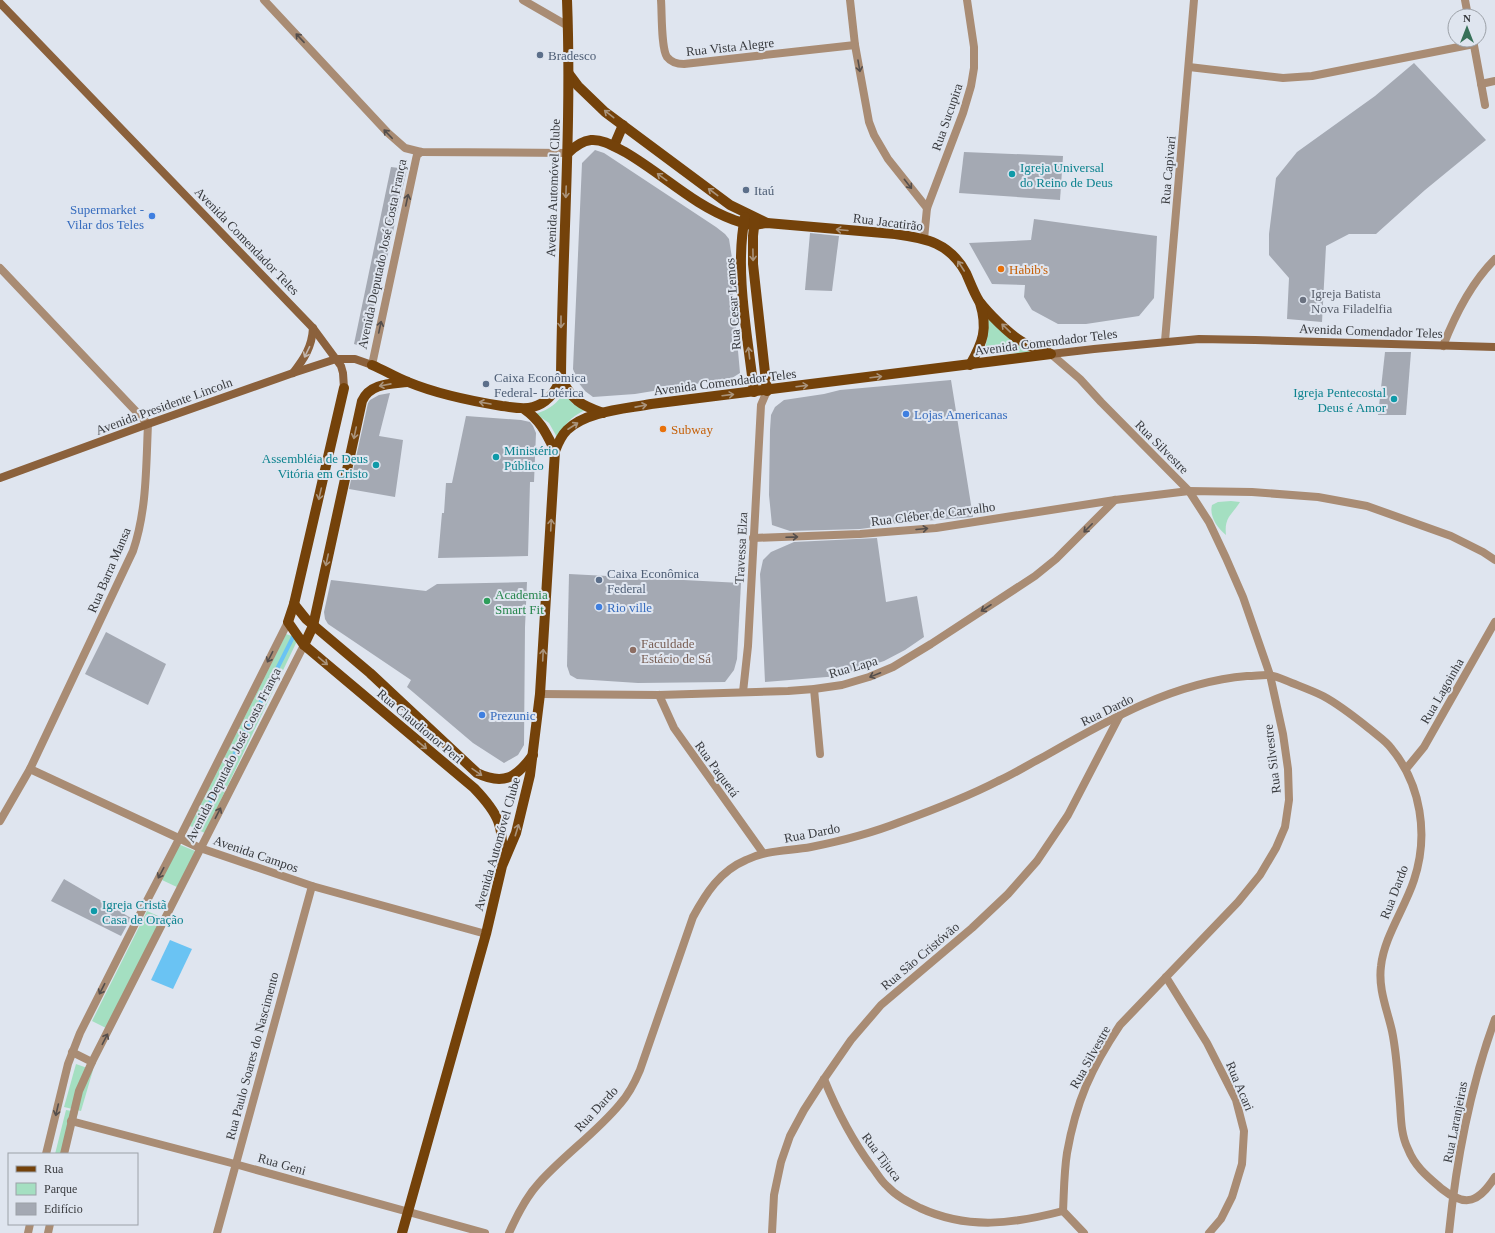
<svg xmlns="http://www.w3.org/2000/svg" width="1495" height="1233" viewBox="0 0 1495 1233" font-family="'Times New Roman',serif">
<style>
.green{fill:#a4dfc1}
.water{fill:#6ac3f3}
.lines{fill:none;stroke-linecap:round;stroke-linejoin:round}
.stream{stroke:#6ac3f3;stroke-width:4}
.building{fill:#a4a9b3}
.lane{stroke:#a98c74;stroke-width:8}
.street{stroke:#a98c74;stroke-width:8}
.secondary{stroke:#8b613c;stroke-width:8}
.primary{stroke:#74420a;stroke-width:10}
.oneway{stroke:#544e4c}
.oneway2{stroke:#aa947c}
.oneway3{stroke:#c2b7b0}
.service-dot{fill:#5c6f8a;stroke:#dfe5ef;stroke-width:1.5}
.culture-dot{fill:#0f9aa8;stroke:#dfe5ef;stroke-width:1.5}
.shop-dot{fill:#3f7fe0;stroke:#dfe5ef;stroke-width:1.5}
.food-dot{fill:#e8710a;stroke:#dfe5ef;stroke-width:1.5}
.worship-dot{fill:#6b7280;stroke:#dfe5ef;stroke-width:1.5}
.leisure-dot{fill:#2e9e5b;stroke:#dfe5ef;stroke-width:1.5}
.education-dot{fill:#8d6e63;stroke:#dfe5ef;stroke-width:1.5}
.labels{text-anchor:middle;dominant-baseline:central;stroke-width:4;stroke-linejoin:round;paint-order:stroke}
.street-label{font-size:13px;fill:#383a3e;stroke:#dfe5ef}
.service-label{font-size:13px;fill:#4e5e75;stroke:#dfe5ef;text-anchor:start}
.culture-label{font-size:13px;fill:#0d838f;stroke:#dfe5ef;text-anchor:start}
.shop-label{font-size:13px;fill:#366cbe;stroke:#dfe5ef;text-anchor:start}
.food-label{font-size:13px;fill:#c56008;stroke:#dfe5ef;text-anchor:start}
.worship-label{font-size:13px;fill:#5b616d;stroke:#dfe5ef;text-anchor:start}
.leisure-label{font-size:13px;fill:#27864d;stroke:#dfe5ef;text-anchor:start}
.education-label{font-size:13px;fill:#785e54;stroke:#dfe5ef;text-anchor:start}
</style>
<rect width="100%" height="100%" fill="#dfe5ef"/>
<g class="green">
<path d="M988,318l37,31 5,3 -47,3c4,-12 6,-24 5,-37z"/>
<path d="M564,391l9,13 12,6c-14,7 -22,15 -27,29l-9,-16 -13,-9c13,-5 22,-10 28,-23z"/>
<path d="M1231,501l9,1c-8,13 -16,15 -14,33 -9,-7 -17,-19 -14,-30l6,-3z"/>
<polygon points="286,634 292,636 197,829 190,826"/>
<polygon points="293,637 298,639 205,833 198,830"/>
<polygon points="178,844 195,851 179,888 162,880"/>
<polygon points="147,911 165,919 110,1030 92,1021"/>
<polygon points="76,1064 93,1070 81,1111 64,1107"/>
<polygon points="66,1110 78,1112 67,1154 55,1154"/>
</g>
<polygon class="water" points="170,940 192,949 173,989 151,980"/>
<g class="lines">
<polyline class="stream" points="197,829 293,637"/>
</g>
<g class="building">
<polygon points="1414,63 1486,140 1425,190 1376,234 1349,234 1326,246 1322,322 1287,319 1289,278 1269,255 1269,234 1276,178 1297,152 1375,96"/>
<polygon points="595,150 604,153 716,227 725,234 729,239 732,258 732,284 740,373 732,378 635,394 593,397 585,391 578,382 573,369 582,163"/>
<polygon points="964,152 1063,156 1060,200 959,193"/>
<polygon points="391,167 407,169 367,348 354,344"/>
<polygon points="1034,219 1157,236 1154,298 1139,316 1086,324 1058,324 1032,310 1024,297 1025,285 992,284 969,243 1031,240"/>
<polygon points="810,233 839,236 832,291 805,290"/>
<polygon points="1385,352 1411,352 1406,415 1378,415"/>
<polygon points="951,380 973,517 875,525 875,527 860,529 790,531 772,525 769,495 770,430 771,415 775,407 784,400 824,394 840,390"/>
<polygon points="390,393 379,436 403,440 395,497 349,489 368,403 370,400 379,395"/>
<polygon points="466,416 521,420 530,422 533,426 536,433 534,482 530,482 528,556 438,558 442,513 444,513 446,483 452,483"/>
<polygon points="877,538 886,602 917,596 924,637 905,650 884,661 839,676 765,682 760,574 763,560 771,552 794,542"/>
<polygon points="569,574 741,583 737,659 734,670 725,682 638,683 577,679 570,675 567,666"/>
<polygon points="331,580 426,591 437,584 527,582 525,627 524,745 518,755 504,763 473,743 407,687 411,680 328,624 325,619 324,612"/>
<polygon points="106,632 166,664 148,705 85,674"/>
<polygon points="64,879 131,918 121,936 51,901"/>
</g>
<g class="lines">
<polyline class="lane" points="814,689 820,754"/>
<g class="street">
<polyline points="264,0 388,133 405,148 421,152 568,153"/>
<polyline points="523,0 568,26"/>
<path d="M661,0c1,12 0,48 6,57 4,5 11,7 17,7l171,-19"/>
<polyline points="850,0 855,45 869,122 874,135 888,159 927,208"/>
<polyline points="1465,0 1468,16"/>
<polyline points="1473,40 1485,105"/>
<polyline points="1189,67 1283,78 1312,76 1474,44"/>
<polyline points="1481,84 1495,81"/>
<polyline points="924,239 927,208 963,113 971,86 974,68 974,47 967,0"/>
<path d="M0,268l148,156c-2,42 -1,86 -15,127l-103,218 -30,52"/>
<polyline points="1165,341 1194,0"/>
<path d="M1443,346c12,-31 28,-63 52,-87"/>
<path d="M1051,354l29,25 21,23 88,89 20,31 17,36 17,39 27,78 13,59 5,35 1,31 -4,27 -9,21 -16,27 -22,27 -118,123c-29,43 -44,77 -53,128 -3,19 -3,39 -4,58"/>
<polyline points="372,365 416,159 417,155 421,152"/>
<polyline points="753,538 860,534 936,528 1115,500 1189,491 1252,492 1318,497 1367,506 1451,536 1483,552 1495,560"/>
<polyline points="743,692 748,646 761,405 767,391"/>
<polyline points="540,694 659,695 788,691 814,689 842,685 869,677 893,667 931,644 1035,576 1056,559 1115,500"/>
<polyline points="659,695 674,728 763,853"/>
<polyline points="30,769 200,848 312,886 486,934"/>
<polyline points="1406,769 1424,747 1495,622"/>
<polyline points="1166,977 1207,1043 1236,1100 1244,1131 1242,1164 1232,1197 1221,1219 1209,1233"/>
<polyline points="72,1052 92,1062"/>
<path d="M824,1079c13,32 28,61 48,88 5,6 9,14 15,19 9,10 21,16 33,22 48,22 93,16 143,3l21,22"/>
<polyline points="71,1121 235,1164 485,1233"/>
<polyline points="46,1154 68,1064 80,1033 138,918 179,839 288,622"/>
<polyline points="64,1154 79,1091 92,1062 304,645"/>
<polyline points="28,1233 30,1224"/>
<polyline points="48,1233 50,1224"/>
<polyline points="217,1233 312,886"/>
<path d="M509,1233c8,-18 17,-36 30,-50 25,-28 57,-50 81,-79 9,-10 15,-22 20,-34l53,-153c13,-24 27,-46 53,-57 20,-10 43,-9 65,-13 30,-6 61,-14 89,-25 33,-12 67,-25 98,-41 16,-7 31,-17 47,-25 63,-36 129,-74 202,-80 7,0 14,-1 20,-1 8,0 17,5 25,8 10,4 21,8 31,13 17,9 33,22 48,34 7,6 15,11 20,18 30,36 38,87 23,132 -9,28 -30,57 -33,86 -3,23 6,43 11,65 5,24 6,49 8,73 1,15 1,31 8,45 7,18 20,28 34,40 24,19 37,13 53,-12"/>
<polyline points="772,1233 774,1195 781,1162 790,1136 804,1110 824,1079 851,1040 881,1005 972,928 1008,894 1037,861 1068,815 1120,715"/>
<path d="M1449,1233c7,-71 22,-148 46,-214"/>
</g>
<g class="secondary">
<polyline points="0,3 313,328 341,366 343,373 344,388"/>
<polyline points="1051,354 1094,349 1199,339 1255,340 1495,347"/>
<path d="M293,373c11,-14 19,-26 20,-45"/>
<polyline points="0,478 148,424 293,373 336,359 355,359 372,365"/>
</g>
<g class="primary">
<polyline points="569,74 578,86 605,112 730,205 767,223"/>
<polyline points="614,146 623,125"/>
<path d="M568,153c6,-6 14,-12 23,-13 12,-1 24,7 34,12 38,22 68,53 109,68 7,2 14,5 21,5 4,0 8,-2 12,-2l128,11c31,4 55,9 71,39 4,9 8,20 13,28 9,12 30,33 42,40 8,6 19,9 28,12"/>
<path d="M745,217c-11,54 3,120 9,175"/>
<polyline points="755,218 753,236 753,264 767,391"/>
<path d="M372,365c12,5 23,12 36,17 29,12 63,19 94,24 10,1 21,4 31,1 15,-4 23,-16 28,-29 1,-126 11,-252 6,-378"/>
<path d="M970,365c13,-23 18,-36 10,-62"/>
<path d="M561,378c11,22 19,27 42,35"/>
<path d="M344,388l-50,216 -6,18 16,23 170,143c25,26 30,38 28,74"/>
<path d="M524,409c17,12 22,24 31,42"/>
<path d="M294,604l12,15 64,54 107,100c27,13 40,4 56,-18"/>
<path d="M304,645l9,-19 49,-225c8,-18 29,-17 45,-19"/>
<path d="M402,1233l84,-299 16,-68 14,-33 14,-58 10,-81 15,-243c3,-8 6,-15 12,-21 19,-19 58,-21 84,-26l400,-50"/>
</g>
</g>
<defs><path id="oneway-shaft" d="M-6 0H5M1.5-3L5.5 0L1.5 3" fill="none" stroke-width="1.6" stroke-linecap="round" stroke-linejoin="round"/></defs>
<g class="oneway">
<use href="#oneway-shaft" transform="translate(300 38) rotate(-133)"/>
<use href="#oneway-shaft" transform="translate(859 66) rotate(80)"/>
<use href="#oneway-shaft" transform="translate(388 134) rotate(-134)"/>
<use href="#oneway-shaft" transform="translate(908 184) rotate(52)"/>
<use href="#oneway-shaft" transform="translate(407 200) rotate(-78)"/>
<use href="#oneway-shaft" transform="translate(380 327) rotate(-78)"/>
<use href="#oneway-shaft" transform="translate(1088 528) rotate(135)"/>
<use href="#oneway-shaft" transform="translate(922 529) rotate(-5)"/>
<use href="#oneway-shaft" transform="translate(792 537) rotate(-2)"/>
<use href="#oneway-shaft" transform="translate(986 608) rotate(147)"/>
<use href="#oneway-shaft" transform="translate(270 657) rotate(117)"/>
<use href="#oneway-shaft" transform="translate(875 675) rotate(158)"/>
<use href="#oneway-shaft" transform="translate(218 813) rotate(-63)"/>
<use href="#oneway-shaft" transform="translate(161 873) rotate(118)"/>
<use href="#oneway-shaft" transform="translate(102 989) rotate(117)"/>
<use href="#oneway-shaft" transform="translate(105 1039) rotate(-63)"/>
<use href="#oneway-shaft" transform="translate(57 1110) rotate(103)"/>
</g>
<g class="oneway2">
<use href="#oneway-shaft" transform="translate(609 114) rotate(-142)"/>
<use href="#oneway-shaft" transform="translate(662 177) rotate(-144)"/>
<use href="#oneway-shaft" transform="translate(566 192) rotate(92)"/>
<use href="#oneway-shaft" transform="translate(713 192) rotate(-143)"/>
<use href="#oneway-shaft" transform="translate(842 230) rotate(-175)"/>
<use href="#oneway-shaft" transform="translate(753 255) rotate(89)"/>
<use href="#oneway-shaft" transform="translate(961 266) rotate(-123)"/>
<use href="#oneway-shaft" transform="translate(561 322) rotate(90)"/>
<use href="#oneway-shaft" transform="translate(1006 328) rotate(-136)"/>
<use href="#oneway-shaft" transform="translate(749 353) rotate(-97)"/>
<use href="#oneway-shaft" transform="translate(876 377) rotate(-7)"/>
<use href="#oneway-shaft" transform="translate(385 385) rotate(169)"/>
<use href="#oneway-shaft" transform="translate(802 386) rotate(-7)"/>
<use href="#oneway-shaft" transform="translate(728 395) rotate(-7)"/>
<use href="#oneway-shaft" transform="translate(485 403) rotate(-170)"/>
<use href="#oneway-shaft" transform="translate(641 406) rotate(-11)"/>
<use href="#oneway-shaft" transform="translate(573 426) rotate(-33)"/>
<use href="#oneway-shaft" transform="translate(355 433) rotate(102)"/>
<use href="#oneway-shaft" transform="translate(320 494) rotate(103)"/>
<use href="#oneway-shaft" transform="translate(551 525) rotate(-87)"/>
<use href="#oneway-shaft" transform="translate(327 560) rotate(102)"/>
<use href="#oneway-shaft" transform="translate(543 655) rotate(-87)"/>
<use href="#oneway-shaft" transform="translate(323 661) rotate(40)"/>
<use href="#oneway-shaft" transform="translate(422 745) rotate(40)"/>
<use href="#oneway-shaft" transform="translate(477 772) rotate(35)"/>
<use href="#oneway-shaft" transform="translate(517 830) rotate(-73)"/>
</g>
<use class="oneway3" href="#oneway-shaft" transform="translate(307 352) rotate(116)"/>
<g class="service-dot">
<circle cx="540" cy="55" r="4"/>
<circle cx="746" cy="190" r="4"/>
<circle cx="486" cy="384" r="4"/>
<circle cx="599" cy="580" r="4"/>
</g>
<g class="culture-dot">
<circle cx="1012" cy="174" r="4"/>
<circle cx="1394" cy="399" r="4"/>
<circle cx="496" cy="457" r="4"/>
<circle cx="376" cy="465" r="4"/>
<circle cx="94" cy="911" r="4"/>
</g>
<g class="shop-dot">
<circle cx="152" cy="216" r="4"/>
<circle cx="906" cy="414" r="4"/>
<circle cx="599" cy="607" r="4"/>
<circle cx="482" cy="715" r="4"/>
</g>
<g class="food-dot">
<circle cx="1001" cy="269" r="4"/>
<circle cx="663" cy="429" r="4"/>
</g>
<circle class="worship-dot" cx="1303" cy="300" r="4"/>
<circle class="leisure-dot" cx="487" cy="601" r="4"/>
<circle class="education-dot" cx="633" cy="650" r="4"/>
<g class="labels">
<g class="street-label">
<text transform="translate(730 47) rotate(-6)">Rua Vista Alegre</text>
<text transform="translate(947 117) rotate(-71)">Rua Sucupira</text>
<text transform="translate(1168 170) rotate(-85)">Rua Capivari</text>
<text transform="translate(553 188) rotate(-88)">Avenida Automóvel Clube</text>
<text transform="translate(888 222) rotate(7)">Rua Jacatirão</text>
<text transform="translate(247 241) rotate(46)">Avenida Comendador Teles</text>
<text transform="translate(382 254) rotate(-78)">Avenida Deputado José Costa França</text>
<text transform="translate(733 304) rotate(-94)">Rua Cesar Lemos</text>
<text transform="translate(1371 331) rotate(2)">Avenida Comendador Teles</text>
<text transform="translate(1046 342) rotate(-7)">Avenida Comendador Teles</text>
<text transform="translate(725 382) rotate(-7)">Avenida Comendador Teles</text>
<text transform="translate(164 406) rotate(-20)">Avenida Presidente Lincoln</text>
<text transform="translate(1162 447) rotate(45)">Rua Silvestre</text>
<text transform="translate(933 514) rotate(-7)">Rua Cléber de Carvalho</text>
<text transform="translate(741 548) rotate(-87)">Travessa Elza</text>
<text transform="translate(109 570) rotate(-67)">Rua Barra Mansa</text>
<text transform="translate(853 667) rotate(-16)">Rua Lapa</text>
<text transform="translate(1442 691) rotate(-60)">Rua Lagoinha</text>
<text transform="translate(1107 710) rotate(-26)">Rua Dardo</text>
<text transform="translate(420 726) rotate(40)">Rua Claudionor Peri</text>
<text transform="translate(233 755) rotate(-63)">Avenida Deputado José Costa França</text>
<text transform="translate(1272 759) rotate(-97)">Rua Silvestre</text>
<text transform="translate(717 769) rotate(54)">Rua Paquetá</text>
<text transform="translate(812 833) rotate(-11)">Rua Dardo</text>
<text transform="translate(497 844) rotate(-74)">Avenida Automóvel Clube</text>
<text transform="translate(256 854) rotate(19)">Avenida Campos</text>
<text transform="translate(1394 892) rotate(-69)">Rua Dardo</text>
<text transform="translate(920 956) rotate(-40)">Rua São Cristóvão</text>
<text transform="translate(252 1056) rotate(-75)">Rua Paulo Soares do Nascimento</text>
<text transform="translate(1090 1057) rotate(-61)">Rua Silvestre</text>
<text transform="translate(1240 1086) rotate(67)">Rua Acari</text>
<text transform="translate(596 1109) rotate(-47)">Rua Dardo</text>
<text transform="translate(1455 1122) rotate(-79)">Rua Laranjeiras</text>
<text transform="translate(882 1157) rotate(53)">Rua Tijuca</text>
<text transform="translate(282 1164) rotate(16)">Rua Geni</text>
</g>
<g class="service-label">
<text x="548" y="55">Bradesco</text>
<text x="754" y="190">Itaú</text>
<text x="494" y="377">Caixa Econômica<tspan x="494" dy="15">Federal- Lotérica</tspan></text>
<text x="607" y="573">Caixa Econômica<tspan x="607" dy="15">Federal</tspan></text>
</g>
<g class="culture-label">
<text x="1020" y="167">Igreja Universal<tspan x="1020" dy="15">do Reino de Deus</tspan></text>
<text x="1386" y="392" text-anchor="end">Igreja Pentecostal<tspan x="1386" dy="15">Deus é Amor</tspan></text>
<text x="504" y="450">Ministério<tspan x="504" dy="15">Público</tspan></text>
<text x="368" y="458" text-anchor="end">Assembléia de Deus<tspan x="368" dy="15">Vitória em Cristo</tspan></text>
<text x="102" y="904">Igreja Cristã<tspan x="102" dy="15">Casa de Oração</tspan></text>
</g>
<g class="shop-label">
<text x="144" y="209" text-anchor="end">Supermarket -<tspan x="144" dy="15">Vilar dos Teles</tspan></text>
<text x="914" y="414">Lojas Americanas</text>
<text x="607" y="607">Rio ville</text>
<text x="490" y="715">Prezunic</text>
</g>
<g class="food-label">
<text x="1009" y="269">Habib's</text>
<text x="671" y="429">Subway</text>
</g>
<g class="worship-label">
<text x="1311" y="293">Igreja Batista<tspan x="1311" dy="15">Nova Filadelfia</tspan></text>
</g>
<g class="leisure-label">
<text x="495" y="594">Academia<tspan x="495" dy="15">Smart Fit</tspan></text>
</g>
<g class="education-label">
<text x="641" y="643">Faculdade<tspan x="641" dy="15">Estácio de Sá</tspan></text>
</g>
</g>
<rect x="8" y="1153" width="130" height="72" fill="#dfe5ef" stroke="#9ca1a8"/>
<rect x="16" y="1166" width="20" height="6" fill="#74420a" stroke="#9ca1a8"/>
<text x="44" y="1173" font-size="12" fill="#383a3e">Rua</text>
<rect x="16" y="1183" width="20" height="12" fill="#a4dfc1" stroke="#9ca1a8"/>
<text x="44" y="1193" font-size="12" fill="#383a3e">Parque</text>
<rect x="16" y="1203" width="20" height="12" fill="#a4a9b3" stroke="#9ca1a8"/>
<text x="44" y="1213" font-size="12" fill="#383a3e">Edifício</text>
<g transform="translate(1467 28)"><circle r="19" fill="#dfe5ef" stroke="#9ca1a8"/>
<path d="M0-3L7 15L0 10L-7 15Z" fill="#387159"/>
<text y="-6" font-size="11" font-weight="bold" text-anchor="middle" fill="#383a3e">N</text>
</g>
</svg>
